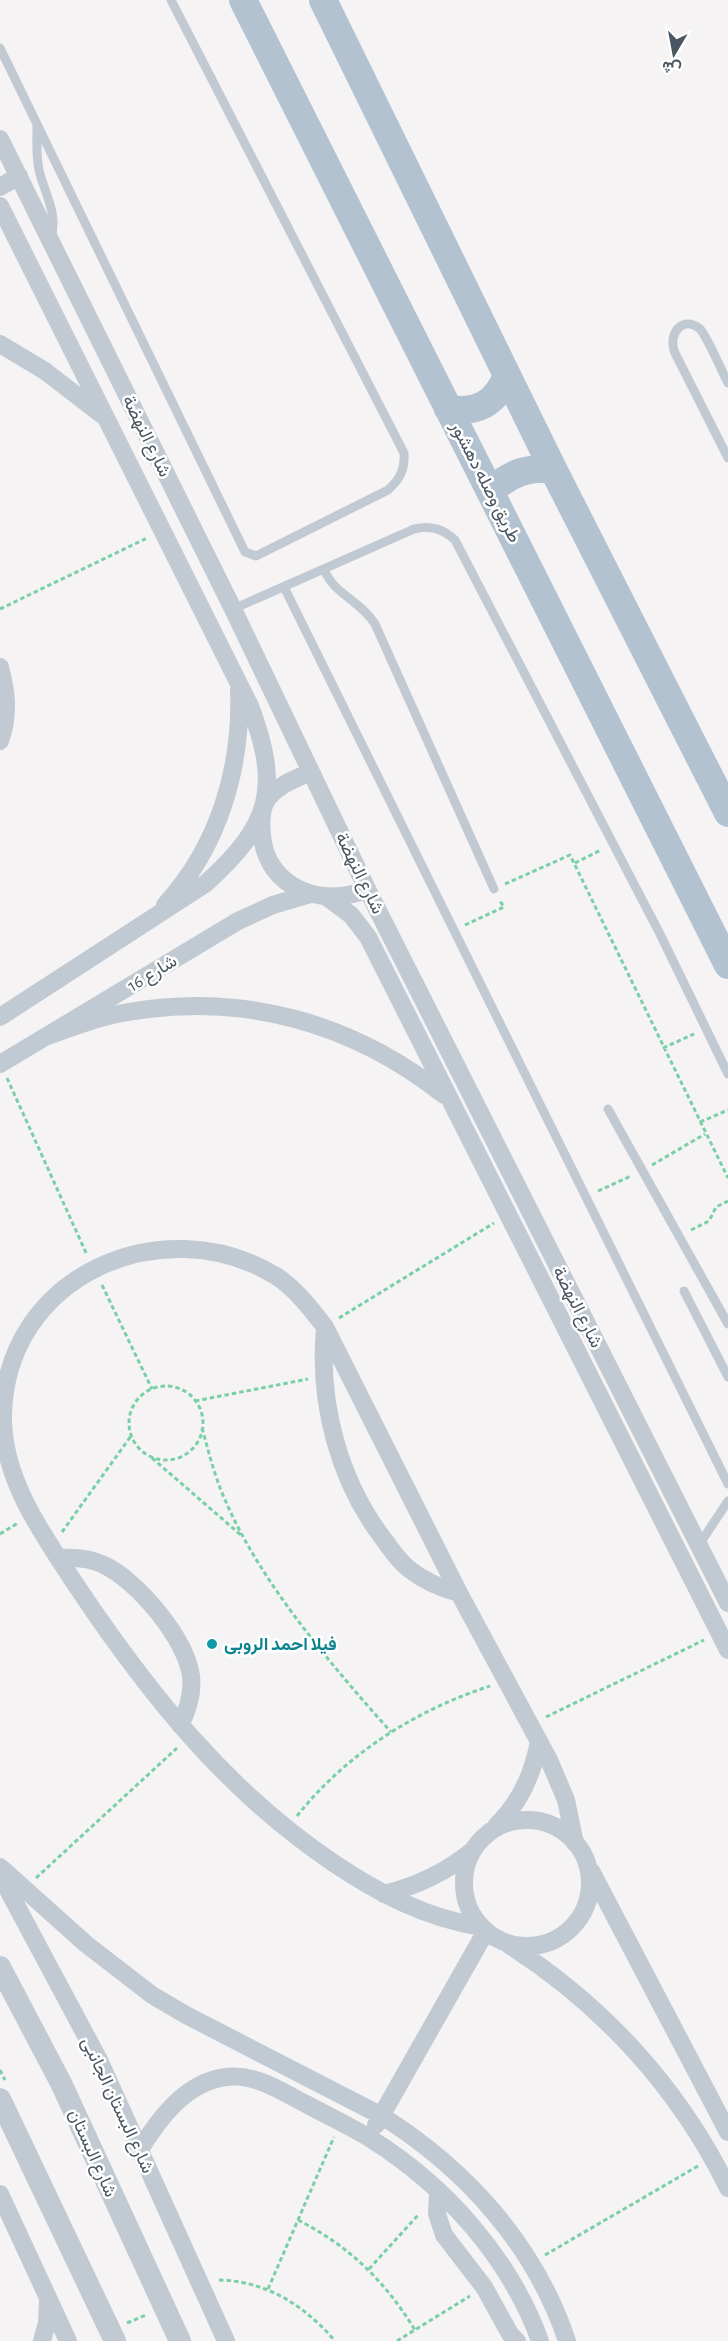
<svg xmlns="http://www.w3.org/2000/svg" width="728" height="2341" font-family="'Alegreya Sans',Vazirmatn,sans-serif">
<rect width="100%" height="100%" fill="#f5f3f3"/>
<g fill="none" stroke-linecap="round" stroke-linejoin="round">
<path stroke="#7ad0a6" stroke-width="3" stroke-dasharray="4.5 3" stroke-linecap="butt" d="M0,609L147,538
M575,863L601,850
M505,884L570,855L728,1178
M465,925L504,907L500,901
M663,1048L694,1034
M7,1078L87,1255
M700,1122L728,1110
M652,1165L705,1134
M598,1191L631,1176
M691,1230L709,1221L716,1207L728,1201
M102,1285L152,1389
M339,1318L494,1223
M129 1423a37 37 0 1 1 74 0a37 37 0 1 1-74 0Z
M195,1401L308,1379
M202,1428C209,1453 215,1478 226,1502C261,1583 332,1666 391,1732
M152,1458L242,1536
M62,1532L131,1436
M0,1534L18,1523
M546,1717L704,1640
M297,1816C346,1754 416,1710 490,1686
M36,1878L177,1748
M0,2070L5,2080
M298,2220C349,2246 385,2281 415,2330
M545,2255L698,2166
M369,2269L419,2214
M219,2280C267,2281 305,2306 335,2341
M268,2289L334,2137
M127,2323L146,2315
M397,2341L470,2296"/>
<path stroke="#c1cad2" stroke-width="9" d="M0,48L245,552L256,556L388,490C400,479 405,470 404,453L171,0
M37,127C37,141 36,157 39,170C45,195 58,212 51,239
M728,383C722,372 707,336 700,329C683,315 667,333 675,353L728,458
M324,569C333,594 360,600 375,624L494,889
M284,587L728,1484
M233,609L414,529C431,525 443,529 455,540L660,934L728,1074
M608,1109L728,1324
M684,1291L728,1377
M699,1545L728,1501"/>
<path stroke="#c1cad2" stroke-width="18" d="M0,139L233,609L367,889L728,1603
M0,187L19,176
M0,206L250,706C281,788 271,825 205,884L0,1017
M0,344L45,371L102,415
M0,667C7,693 9,716 0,741
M311,772C296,778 273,787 265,803C261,812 261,825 262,835C266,888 323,909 367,889
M328,898L351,915L368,937L728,1650
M165,905C219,846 242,768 239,690
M45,1037C72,1027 99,1017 128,1012C244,992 353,1023 444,1095
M0,1064L238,921L273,905L310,894
M325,1328C318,1403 339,1482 385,1541C392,1551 400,1562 409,1569C424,1581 440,1588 459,1593
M59,1558C74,1557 90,1558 104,1565C138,1581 186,1639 191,1676C193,1694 188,1710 180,1725
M464 1883a63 63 0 1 1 126 0a63 63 0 1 1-126 0Z
M496,1826C520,1803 533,1774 539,1741
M0,1867L86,1944L152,1995L186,2015L382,2116C466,2169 535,2245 567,2341
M591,1871L728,2132
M0,1875L99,2060L226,2341
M384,1894C417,1886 446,1872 472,1851
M482,1927C425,1918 378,1893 332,1862C227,1791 150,1695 80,1591C46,1539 2,1481 3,1416C5,1276 162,1207 276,1276C295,1288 311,1309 325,1327L459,1593L549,1760L566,1800L575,1843
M509,1945C603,2005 679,2088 728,2188
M376,2125L486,1931
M139,2151C159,2118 186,2082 226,2077C255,2073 282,2092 306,2104C328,2116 350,2126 371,2139C446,2186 510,2258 540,2341
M438,2193L437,2214L444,2235L484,2287L510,2334L517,2341
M0,2194L68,2341
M42,2341L47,2323L48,2301"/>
<path stroke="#c1cad2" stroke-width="22" d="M0,1967L61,2083L180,2341
M0,2099L115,2341"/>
<path stroke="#b3c2d1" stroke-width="28" d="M243,0L728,965
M323,0L553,469L728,813
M448,409C478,413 495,404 507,376
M491,491C510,473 528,467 553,469"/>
</g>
<circle fill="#0f9aa8" stroke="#fff" stroke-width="2" cx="212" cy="1644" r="6"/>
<g text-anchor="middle" stroke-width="5" stroke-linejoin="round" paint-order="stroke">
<g font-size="18" fill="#4a5661" stroke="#fff">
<text transform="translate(147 436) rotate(64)" y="6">شارع النهضة</text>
<text transform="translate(486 482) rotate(63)" y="6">طريق وصله دهشور</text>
<text transform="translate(360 873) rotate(64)" y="6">شارع النهضة</text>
<text transform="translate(152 973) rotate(-31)" y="6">شارع 16</text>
<text transform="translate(578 1307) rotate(63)" y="6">شارع النهضة</text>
<text transform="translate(118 2105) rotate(65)" y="6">شارع البستان الجانبى</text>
<text transform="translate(93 2153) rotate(66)" y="6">شارع البستان</text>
</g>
<g font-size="18" font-weight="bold" fill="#0d838f" stroke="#fff" text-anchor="start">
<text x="224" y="1650">فيلا احمد الروبى</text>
</g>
</g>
<g transform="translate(674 54) rotate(190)" stroke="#ffffff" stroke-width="4.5" paint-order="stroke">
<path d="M0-4.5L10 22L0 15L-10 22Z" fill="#4a5661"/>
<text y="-9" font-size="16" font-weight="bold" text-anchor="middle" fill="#4a5661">ش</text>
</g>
</svg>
